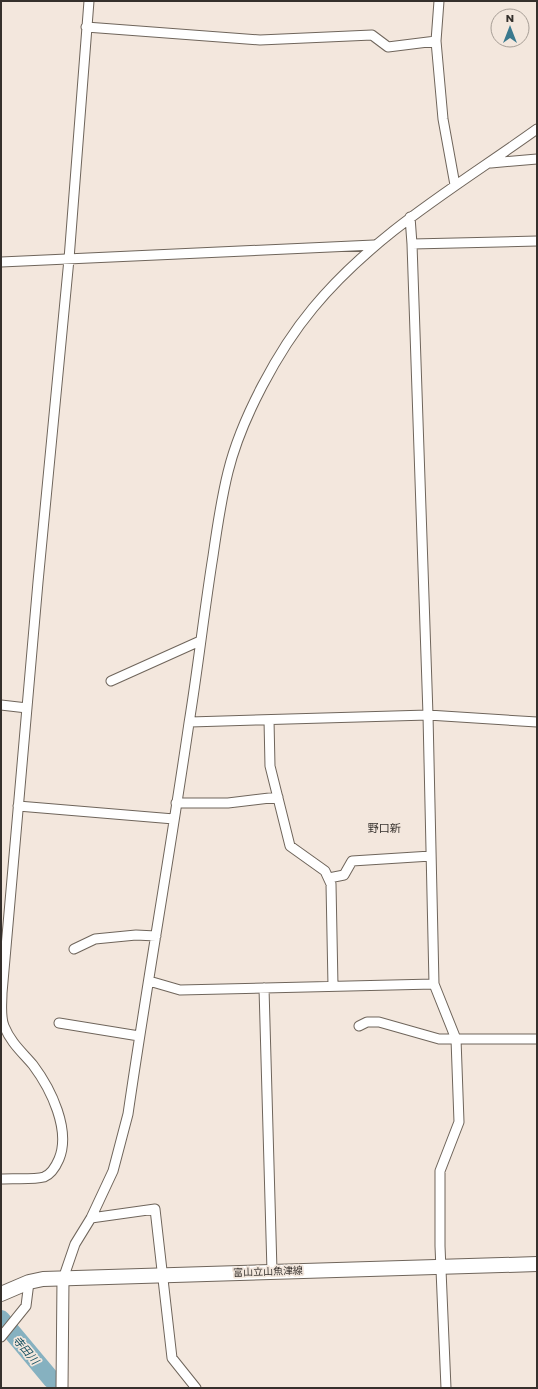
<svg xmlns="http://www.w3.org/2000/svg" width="538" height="1389" font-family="Poppins,'Noto Sans JP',sans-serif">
<rect width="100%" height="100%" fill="#f3e7dd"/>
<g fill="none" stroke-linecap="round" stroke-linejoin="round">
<path stroke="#86b1c0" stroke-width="18" d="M1,1319L52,1380"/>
<defs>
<path id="minor" d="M439,1L436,41L443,119L455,185
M86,27L260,40L372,35L388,47L436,41
M491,163L537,159
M410,217L412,244L428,715L434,984L456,1039L459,1122L440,1171V1246L446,1388
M412,244L537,241
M1,262L374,245
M111,681L200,641
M1,705L27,708
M269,720L270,766L290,846L325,871L331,884L333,986
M190,722L428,715L537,722
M176,803H228L278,797
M18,806L174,819
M329,878L344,875L352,861L431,856
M74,949L95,939L136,935L156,936
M149,981L180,990L434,984
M264,988L272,1271
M59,1023L139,1036
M359,1026L367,1022H379L439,1039H537
M1,1179C13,1178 33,1180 44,1177C52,1174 56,1166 59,1159C71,1130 51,1089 33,1065C22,1052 11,1043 4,1026C0,1016 2,1003 2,993L38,582L69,259L89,1
M91,1218L155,1209L172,1358L196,1388
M63,1279L75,1244L91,1218L113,1171L128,1114C147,983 170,854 189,723C198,668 204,612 213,556C217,528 221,500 228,472C241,419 278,350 313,308C375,233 459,185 537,129
M1,1337L26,1306L29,1282"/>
<path id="tertiary" d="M62,1388L63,1279"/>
<path id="primary" d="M1,1294L29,1282L43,1279L537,1264"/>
</defs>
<use href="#minor" stroke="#6f655b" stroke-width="11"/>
<use href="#tertiary" stroke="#6f655b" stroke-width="13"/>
<use href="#primary" stroke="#6f655b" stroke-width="16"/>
<use href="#minor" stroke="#fff" stroke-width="9"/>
<use href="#tertiary" stroke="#fff" stroke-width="11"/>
<use href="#primary" stroke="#fff" stroke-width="14"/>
</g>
<g text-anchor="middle" stroke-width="3.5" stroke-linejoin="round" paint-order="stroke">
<g font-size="10" fill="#35302c" stroke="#f3e7dd">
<text transform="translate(268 1271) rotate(-2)" y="4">富山立山魚津線</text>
</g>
<g font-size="11" fill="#35302c" stroke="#f3e7dd">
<text x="384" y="832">野口新</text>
</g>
<g font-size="11" font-style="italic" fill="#144f60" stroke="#f3e7dd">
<text transform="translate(26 1350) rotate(50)" y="4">寺田川</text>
</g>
</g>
<rect width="538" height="1389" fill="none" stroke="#35302c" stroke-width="4"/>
<g transform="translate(510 28)"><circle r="19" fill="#f3e7dd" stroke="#a79e96"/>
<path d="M0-3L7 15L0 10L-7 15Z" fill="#3a798e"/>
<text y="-6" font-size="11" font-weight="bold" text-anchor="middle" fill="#35302c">N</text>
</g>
</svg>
